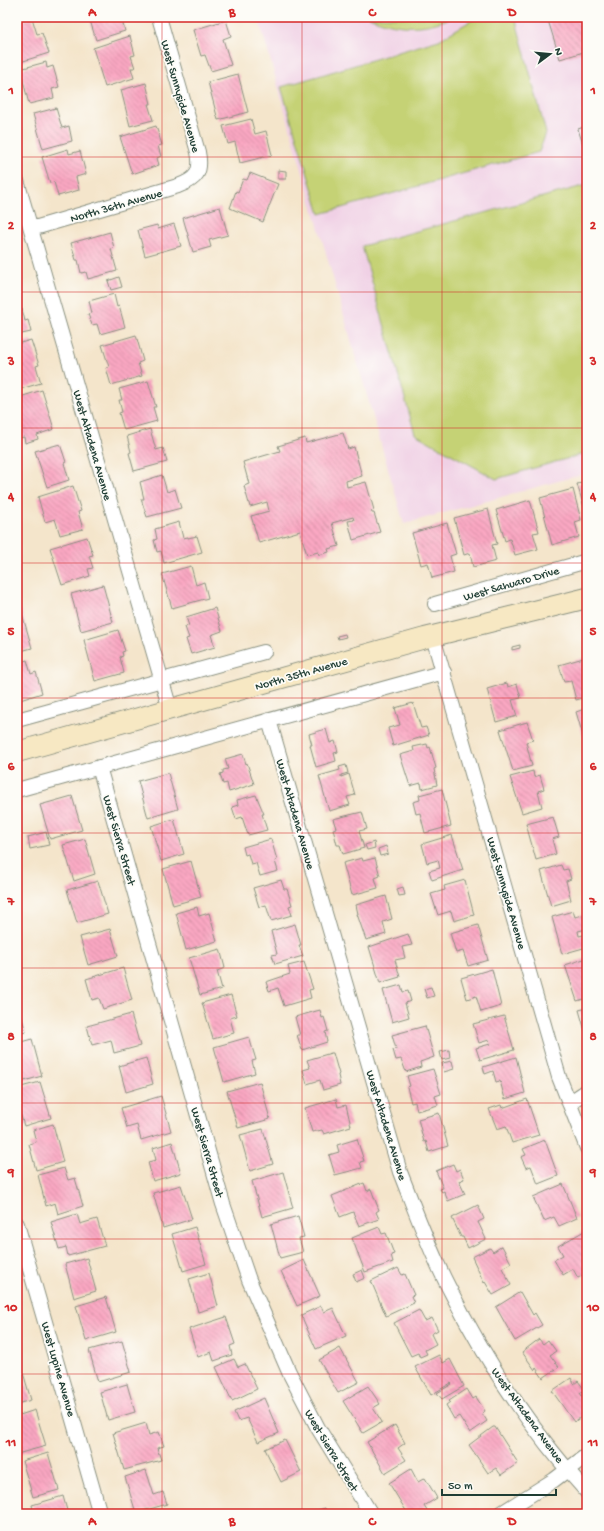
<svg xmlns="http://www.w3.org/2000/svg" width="604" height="1531" font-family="'Gochi Hand',sans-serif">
<defs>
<pattern id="building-back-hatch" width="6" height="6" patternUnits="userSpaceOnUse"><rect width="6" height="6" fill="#faa7c2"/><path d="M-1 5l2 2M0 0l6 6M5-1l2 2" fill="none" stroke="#ca899e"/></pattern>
</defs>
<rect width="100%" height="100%" fill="#fdfcf7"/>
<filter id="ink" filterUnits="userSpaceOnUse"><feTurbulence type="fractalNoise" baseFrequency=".025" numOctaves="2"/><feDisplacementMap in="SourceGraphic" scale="8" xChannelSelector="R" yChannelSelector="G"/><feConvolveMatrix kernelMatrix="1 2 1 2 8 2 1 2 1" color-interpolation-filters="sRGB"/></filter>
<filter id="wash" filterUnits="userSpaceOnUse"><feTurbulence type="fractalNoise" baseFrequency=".012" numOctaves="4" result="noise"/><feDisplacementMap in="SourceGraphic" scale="16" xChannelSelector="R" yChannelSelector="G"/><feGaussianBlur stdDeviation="0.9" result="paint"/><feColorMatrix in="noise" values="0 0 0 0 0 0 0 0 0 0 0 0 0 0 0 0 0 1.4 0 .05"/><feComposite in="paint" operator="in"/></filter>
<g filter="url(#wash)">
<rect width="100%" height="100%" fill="#f4e5cb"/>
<path fill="#f0d0e5" d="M258,17H587V473L404,524Z"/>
<path fill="#c5d274" stroke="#728854" d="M369,17H452C425,30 396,29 369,17Z
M477,17H515L546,133L539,152L320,214L281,87L439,40Z
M587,185V453L496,479L415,434L362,246Z"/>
<g id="blocks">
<path fill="url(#building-back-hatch)" d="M89,17H121L125,31L96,40Z
M547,17H587V51L560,59Z
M32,18L37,34L42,33L49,53L17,63V22Z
M226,20L231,36L223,39L231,65L211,71L205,55L201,56L193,30Z
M130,36L135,55L131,56L135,68H131L134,78L105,87L93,48Z
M46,62L47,68L53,66L59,87L52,89L54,98L29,104L20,69Z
M238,74L248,112L218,120L208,82Z
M146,83L151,104H148L153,120L130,126L121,90Z
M56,108L62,128L69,126L72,141L43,149L33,114Z
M251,119L255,134L266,131L272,155L240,163L235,142L228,144L223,126Z
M156,126L162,145L158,146L161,156L157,158L159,165L132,174L120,137Z
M587,126V157L578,129Z
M68,149L69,154L80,151L86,174L76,177L79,190L58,196L54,182L50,183L42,157Z
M278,170L286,171V179H278Z
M250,173L278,184L263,222L230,208L236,191L238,192L243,179L247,180Z
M220,207L228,235L209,240L211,247L193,252L183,218Z
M174,224L181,246L145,256L138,230L157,225L158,229Z
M110,232L114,248L111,249L117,271L88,279L86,272L81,273L78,260H76L71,243Z
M119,277L122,287L111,290L108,281Z
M114,294L117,307L119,306L125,327L100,334L97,324L92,325L88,314L92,313L89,301Z
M22,309L25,321L28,320L31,332L17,335V311Z
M136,335L143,361L138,363L142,376L111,385L106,368L109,367L102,345Z
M31,340L39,365L36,366L41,383L17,390V344Z
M148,381L156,407H153L157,421L124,430L119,413L122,412L119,400H122L119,389Z
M42,390L54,429L37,435L38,439L25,443L24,437L19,438L17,432V398Z
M150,429L156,450L163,448L167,462L134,471L129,453L131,452L127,436Z
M343,433L348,449L354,447L362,476L346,481L347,487L366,482L374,510L371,511L372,513H374L380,532L353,540L348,521L354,520L353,517L332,523L339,546L328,549L329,552L319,555L318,552L307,555L300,531L259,543L251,516L269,511L267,502L250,507L244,486L249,484L243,462L280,451L278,446L305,438L306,443Z
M60,444L66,462L64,463L69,480L47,487L35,451Z
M162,475L167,492L175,489L181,508L147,517L141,499H144L140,482Z
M587,482V517L577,484Z
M73,486L81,511L78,512L83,529L60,535L55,519L45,522L38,497Z
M573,489L581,520L575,522L579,537L552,545L540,498Z
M530,500L539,532L533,533L538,549L515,555L510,539L505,541L496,510Z
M488,509L497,544L492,545L496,561L473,567L470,553L464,555L454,518Z
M179,522L183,538L188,537V538L197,536L202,552L164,563L161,551L157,552L154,540L157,539L155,529Z
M447,523L456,554L450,556L454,572L432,578L428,563L421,565L412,533Z
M87,537L93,555L89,556L93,568L88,569L90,576L62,585L50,548Z
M191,566L196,585L204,582L208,598L172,608L162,574Z
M103,585L113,622L81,631L71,594Z
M215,608L222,631L211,635L215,647L191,654L186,639L189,638L185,627L189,626L186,617Z
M21,610L32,648L17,652V611Z
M118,630L125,651L122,652L123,656L120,657L124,673L95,681L84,640Z
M345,634L346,637L338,639L337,636Z
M520,645V648L512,650V647Z
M587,657V697L576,700L571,681L564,682L559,665Z
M27,660L31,674L36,672L42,693L17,701V663Z
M507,683L508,687L517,684L521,698L512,700L517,716L496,722L487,689Z
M413,703L421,728L426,727L429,735L393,746L388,728L400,725L395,708Z
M587,708V749L576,712Z
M527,722L533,740L526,742L532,766L513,771L500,730Z
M326,729L330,743L335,741L338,752L334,753L336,761L316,767L310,745H312L309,734Z
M427,744L428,748L430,747L436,768L434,769L437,785L422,789L421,783L410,786L400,755L414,751L413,747Z
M243,754L246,764L247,763L254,784L229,792L227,783L223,784L220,774L223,773V770L228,769L225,759Z
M346,765L348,773L341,775V777L349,774L355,795L347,797L350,805L329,811L319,776L340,770L339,767Z
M533,771L534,777L540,775L544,789L538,791L542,807L522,813L510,777Z
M168,773L178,809L148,818L138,781Z
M442,789L451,826L425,833L420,813L416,814L413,802L420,800L419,795Z
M256,795L264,814H262L267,830L248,835L242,817L236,819L232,807L238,805L237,800Z
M72,796L82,830L50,839L40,805Z
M362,812L367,829L359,831L364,848L343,854L340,845H337L333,829L336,828L333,819Z
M553,817L559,837L552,839L556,854L536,860L526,824Z
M174,819L184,854L161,861L151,826Z
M46,832L49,845L30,849L28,837Z
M452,835L463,870L432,880L429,871L440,868L438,860L427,863L422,844Z
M85,839L95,874L74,881L63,845Z
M271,839L277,860L275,861L278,871L260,876L256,863L251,864L248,854L245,855L243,847Z
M374,842L375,848L367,850L365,845Z
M386,846L388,854L380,856L378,849Z
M362,858L363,861L375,858L380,876L375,878L378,888L352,895L343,863Z
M191,861L201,897L173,905L163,869Z
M561,865L563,870L568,869L571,879L566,881L571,900L551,906L541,871Z
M281,880L284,889H287L292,905L289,906L292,915L271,921L266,905L259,907L253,888Z
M465,880L474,915L454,921L451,911L438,915L431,894L445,890L444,886Z
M98,881L108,914L77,923L67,890Z
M403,887L405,895L399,896L397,889Z
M386,896L392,919L383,922L386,934L366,940L357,914H358L356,905Z
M197,907L199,916L209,913L217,941L186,950L176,913Z
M573,911L575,917L583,915L587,929L578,931L579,936L587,934V947L562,954L552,917Z
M295,924L301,945H299L303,956L275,964L272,955L277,954L271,931Z
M478,925L488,960L468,966L463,951L456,953L450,933Z
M110,929L118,956L88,965L80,937Z
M408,934L412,945L402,947L405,958L395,960L400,977L380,983L369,947Z
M220,949L225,968L217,971L222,989L200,995L189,958Z
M587,958V998L577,1001L565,965Z
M304,962L313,989L309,990L311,998L284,1006L278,988L269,991L266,982L290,974L288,966Z
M123,968L132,1000L103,1009L99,998L92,1000L86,979Z
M492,969L501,1006L481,1012L476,996L467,999L461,978Z
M401,985L403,992L408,991L411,1001L405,1003L409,1017L392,1022L383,990Z
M431,987L434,996L427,998L424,989Z
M231,995L237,1016L230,1018L234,1033L213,1039L202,1003Z
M17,1002L26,1032L17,1034Z
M587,1008V1030L585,1031L579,1010Z
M320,1010L322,1018L324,1017L328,1031L325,1032L327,1042L302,1050L297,1035H300L295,1017Z
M131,1014L140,1046L114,1053L111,1040L92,1045L87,1026Z
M504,1016L514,1050L480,1060L476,1048L490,1044L489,1040L479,1043L473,1024Z
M425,1026L434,1057L420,1062L421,1067L406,1072L401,1059L396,1060L393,1050L396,1049L392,1035Z
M249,1037L256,1060L252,1061L255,1073L224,1082L214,1047Z
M32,1039L42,1076L17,1083V1043Z
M449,1050L450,1058L442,1060L440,1052Z
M331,1053H333L339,1074L338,1075L340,1085L323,1090L320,1080L307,1084L303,1070L310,1068L307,1060Z
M516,1057L525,1093L505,1099L500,1081L496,1082L493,1071L485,1074L483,1067Z
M146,1058L153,1084L126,1092L119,1066Z
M452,1061L454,1069L444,1072L442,1063Z
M433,1069L441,1094L435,1096L438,1105L417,1111L415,1102L411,1103L407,1087L410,1086L407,1076Z
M40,1082L51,1118L24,1126L17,1102V1098L19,1097L17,1088Z
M260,1082L270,1119L238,1128L227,1091Z
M161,1096L171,1131L141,1140L137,1125L127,1128L121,1108Z
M336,1099L338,1107L346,1105L351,1126L324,1134L322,1130L312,1132L305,1108Z
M527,1099L539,1135L512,1143L506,1126L497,1129L489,1109L501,1105L502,1108Z
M439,1113L448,1146L429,1152L426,1141L424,1142L418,1119Z
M53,1124L63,1162L36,1170L29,1144L36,1142L33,1130Z
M263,1129L273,1164L250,1171L240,1135Z
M357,1139L364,1161L360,1162L362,1168L335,1175L329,1155L339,1152L337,1145Z
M545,1140L558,1176L538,1184L531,1166L526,1168L521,1157L526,1155L523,1149Z
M172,1142L181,1173L153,1181L148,1162L156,1160L153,1148Z
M453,1164L456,1171L460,1169L464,1179L459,1181L465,1194L448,1201L444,1191L442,1192L440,1189L443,1188L436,1171Z
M64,1168L68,1180L75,1178L83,1206L58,1214L55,1203L46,1206L38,1175Z
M283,1172L293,1208L262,1217L252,1181Z
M364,1183L367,1191L371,1189L379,1210L376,1212L379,1219L359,1226L353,1212L340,1217L332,1196Z
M563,1184L577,1218L559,1226L554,1217L544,1221L533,1197Z
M181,1185L192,1219L163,1228L153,1193Z
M478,1205L484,1219L478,1222L486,1239L468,1248L463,1237H461L452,1218Z
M77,1214L80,1224L97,1219L105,1246L68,1256L66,1247L59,1249L51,1222Z
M298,1216L304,1237L299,1238L303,1252L280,1258L271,1224Z
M195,1227L206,1264L183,1271L172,1234Z
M379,1227L382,1234L386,1233L394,1254L391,1255L393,1262L365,1272L352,1238Z
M586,1230L587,1232V1273L578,1278L573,1269L563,1275L554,1260L563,1255L558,1246Z
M502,1246L511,1263L502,1268L511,1285L493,1295L485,1282L484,1283L472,1257L490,1248L493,1252Z
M87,1258L96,1291L74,1298L65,1264Z
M304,1260L320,1296L297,1306L281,1271Z
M398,1268L402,1275L405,1274L414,1295L411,1296L414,1303L386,1316L371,1281Z
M362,1270L365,1278L356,1282L353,1274Z
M209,1273L218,1306L198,1312L189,1279Z
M520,1292L533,1315L535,1313L542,1325L515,1341L496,1307Z
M106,1297L116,1332L86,1341L76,1306Z
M321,1306L324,1312L333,1308L346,1336L316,1349L301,1315Z
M419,1310L425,1321L432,1318L438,1330L431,1334L436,1344L425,1350L427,1354L420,1357L418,1353L411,1356L394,1323Z
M226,1317L235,1344L230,1346L232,1355L214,1361L211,1352L198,1357L189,1329Z
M539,1339L543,1344L548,1340L556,1351L550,1355L559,1367L543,1378L536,1368L535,1370L522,1352Z
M122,1341L131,1372L98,1382L89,1350Z
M17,1346L21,1358L17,1359Z
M340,1348L359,1382L338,1393L319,1360Z
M439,1355L443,1363L450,1359L464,1386L442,1399L437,1393L452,1384L451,1383L431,1395L415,1367Z
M234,1359L238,1367L245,1364L257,1389L232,1401L216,1367Z
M22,1369L31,1400L17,1404V1371Z
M571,1378L574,1384L578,1381L585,1390L580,1393L587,1403V1413L574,1422L552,1391Z
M127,1384L135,1412L108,1420L100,1392Z
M368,1386L380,1404L373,1408L382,1422L363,1433L343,1401Z
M467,1389L473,1399L476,1397L485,1411L482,1413L487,1421L470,1433L459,1416L454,1419L446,1405L450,1402L449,1401Z
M264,1398L279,1433L258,1442L247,1418L238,1421L234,1412Z
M35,1410L46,1446L17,1454V1416Z
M146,1423L149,1435L159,1432L164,1446L157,1448L161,1460L124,1470L113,1433Z
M395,1425L405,1443L398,1448L406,1460L385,1473L367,1442Z
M493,1427H495L518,1463L501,1475L496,1468L488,1473L469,1445Z
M285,1440L301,1472L281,1482L265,1449Z
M48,1453L59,1490L33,1497L22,1461Z
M411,1469L418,1482L425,1478L437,1498L424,1506L429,1514H408L389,1483Z
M146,1470L154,1495L163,1492L167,1504L136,1513L125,1477Z
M63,1496L68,1514H34L32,1505Z
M325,1508L327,1514H311L310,1513Z"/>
</g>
</g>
<g filter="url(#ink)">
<use href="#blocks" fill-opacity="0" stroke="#8a9180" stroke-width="1"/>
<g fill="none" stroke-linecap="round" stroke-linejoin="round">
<defs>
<path id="street" d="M17,181L170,709
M31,229L178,186C197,179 202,172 198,152L159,17
M435,604L587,561
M433,637L559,1077L587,1148
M17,720L264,652
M269,720L400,1172C415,1210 429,1249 448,1286C485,1360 531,1431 587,1492
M99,767L223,1204L249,1280L289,1372L318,1428L371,1514
M17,790L444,672
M569,1103L587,1091
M17,1224L100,1514
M500,1514L554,1480L587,1455"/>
<path id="secondary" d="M17,752L425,638L587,598"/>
</defs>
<use href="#street" stroke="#8a9180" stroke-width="16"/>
<use href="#secondary" stroke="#8a9180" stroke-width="22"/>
<use href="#street" stroke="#fff" stroke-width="14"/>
<use href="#secondary" stroke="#f7e8c3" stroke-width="20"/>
</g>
</g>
<path fill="none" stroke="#d62828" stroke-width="1" stroke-opacity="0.55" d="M162,17V1514M302,17V1514M442,17V1514M17,157H587M17,292H587M17,428H587M17,563H587M17,698H587M17,833H587M17,968H587M17,1103H587M17,1239H587M17,1374H587"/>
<g text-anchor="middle" stroke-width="3.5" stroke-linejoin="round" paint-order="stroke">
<g font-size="12" fill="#1f3d34" stroke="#fdfcf7">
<text transform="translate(181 96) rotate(74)" y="4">West Sunnyside Avenue</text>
<text transform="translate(116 205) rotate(-16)" y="4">North 36th Avenue</text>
<text transform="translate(93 445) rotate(74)" y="4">West Altadena Avenue</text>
<text transform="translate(511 583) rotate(-16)" y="4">West Sahuaro Drive</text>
<text transform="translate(301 673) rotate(-16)" y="4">North 35th Avenue</text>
<text transform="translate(296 814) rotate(74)" y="4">West Altadena Avenue</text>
<text transform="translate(120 840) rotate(74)" y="4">West Sierra Street</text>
<text transform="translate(507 893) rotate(74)" y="4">West Sunnyside Avenue</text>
<text transform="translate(387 1125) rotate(73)" y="4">West Altadena Avenue</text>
<text transform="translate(208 1152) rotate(74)" y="4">West Sierra Street</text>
<text transform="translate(59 1369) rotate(74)" y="4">West Lupine Avenue</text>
<text transform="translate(528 1415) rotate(54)" y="4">West Altadena Avenue</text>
<text transform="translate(332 1450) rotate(59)" y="4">West Sierra Street</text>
</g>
</g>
<rect width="604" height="1531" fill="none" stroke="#fdfcf7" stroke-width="44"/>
<g transform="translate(550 54) rotate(74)" stroke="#fdfcf7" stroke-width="3" paint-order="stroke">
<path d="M0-3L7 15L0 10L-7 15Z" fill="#1f3d34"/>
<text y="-6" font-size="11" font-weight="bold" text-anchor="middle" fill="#1f3d34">N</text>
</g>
<path d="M442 1489v6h114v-6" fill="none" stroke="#1f3d34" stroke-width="2"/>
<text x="448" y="1489" font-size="12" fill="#1f3d34" stroke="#fdfcf7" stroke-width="3" paint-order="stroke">50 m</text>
<rect x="22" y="22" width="560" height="1487" fill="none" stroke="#d62828" stroke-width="1.5"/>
<g font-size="13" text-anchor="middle" font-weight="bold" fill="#d62828">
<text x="92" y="16">A</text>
<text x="232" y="16">B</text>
<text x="372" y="16">C</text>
<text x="512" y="16">D</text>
<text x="11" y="94">1</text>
<text x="593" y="94">1</text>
<text x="11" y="229">2</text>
<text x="593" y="229">2</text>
<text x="11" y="365">3</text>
<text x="593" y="365">3</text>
<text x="11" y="500">4</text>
<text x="593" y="500">4</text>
<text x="11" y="635">5</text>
<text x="593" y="635">5</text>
<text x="11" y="770">6</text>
<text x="593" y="770">6</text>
<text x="11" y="905">7</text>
<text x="593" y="905">7</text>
<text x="11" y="1040">8</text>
<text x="593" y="1040">8</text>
<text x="11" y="1176">9</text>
<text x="593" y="1176">9</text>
<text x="11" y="1311">10</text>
<text x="593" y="1311">10</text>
<text x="11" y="1446">11</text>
<text x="593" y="1446">11</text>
<text x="92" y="1525">A</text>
<text x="232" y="1525">B</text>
<text x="372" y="1525">C</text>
<text x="512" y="1525">D</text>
</g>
</svg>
